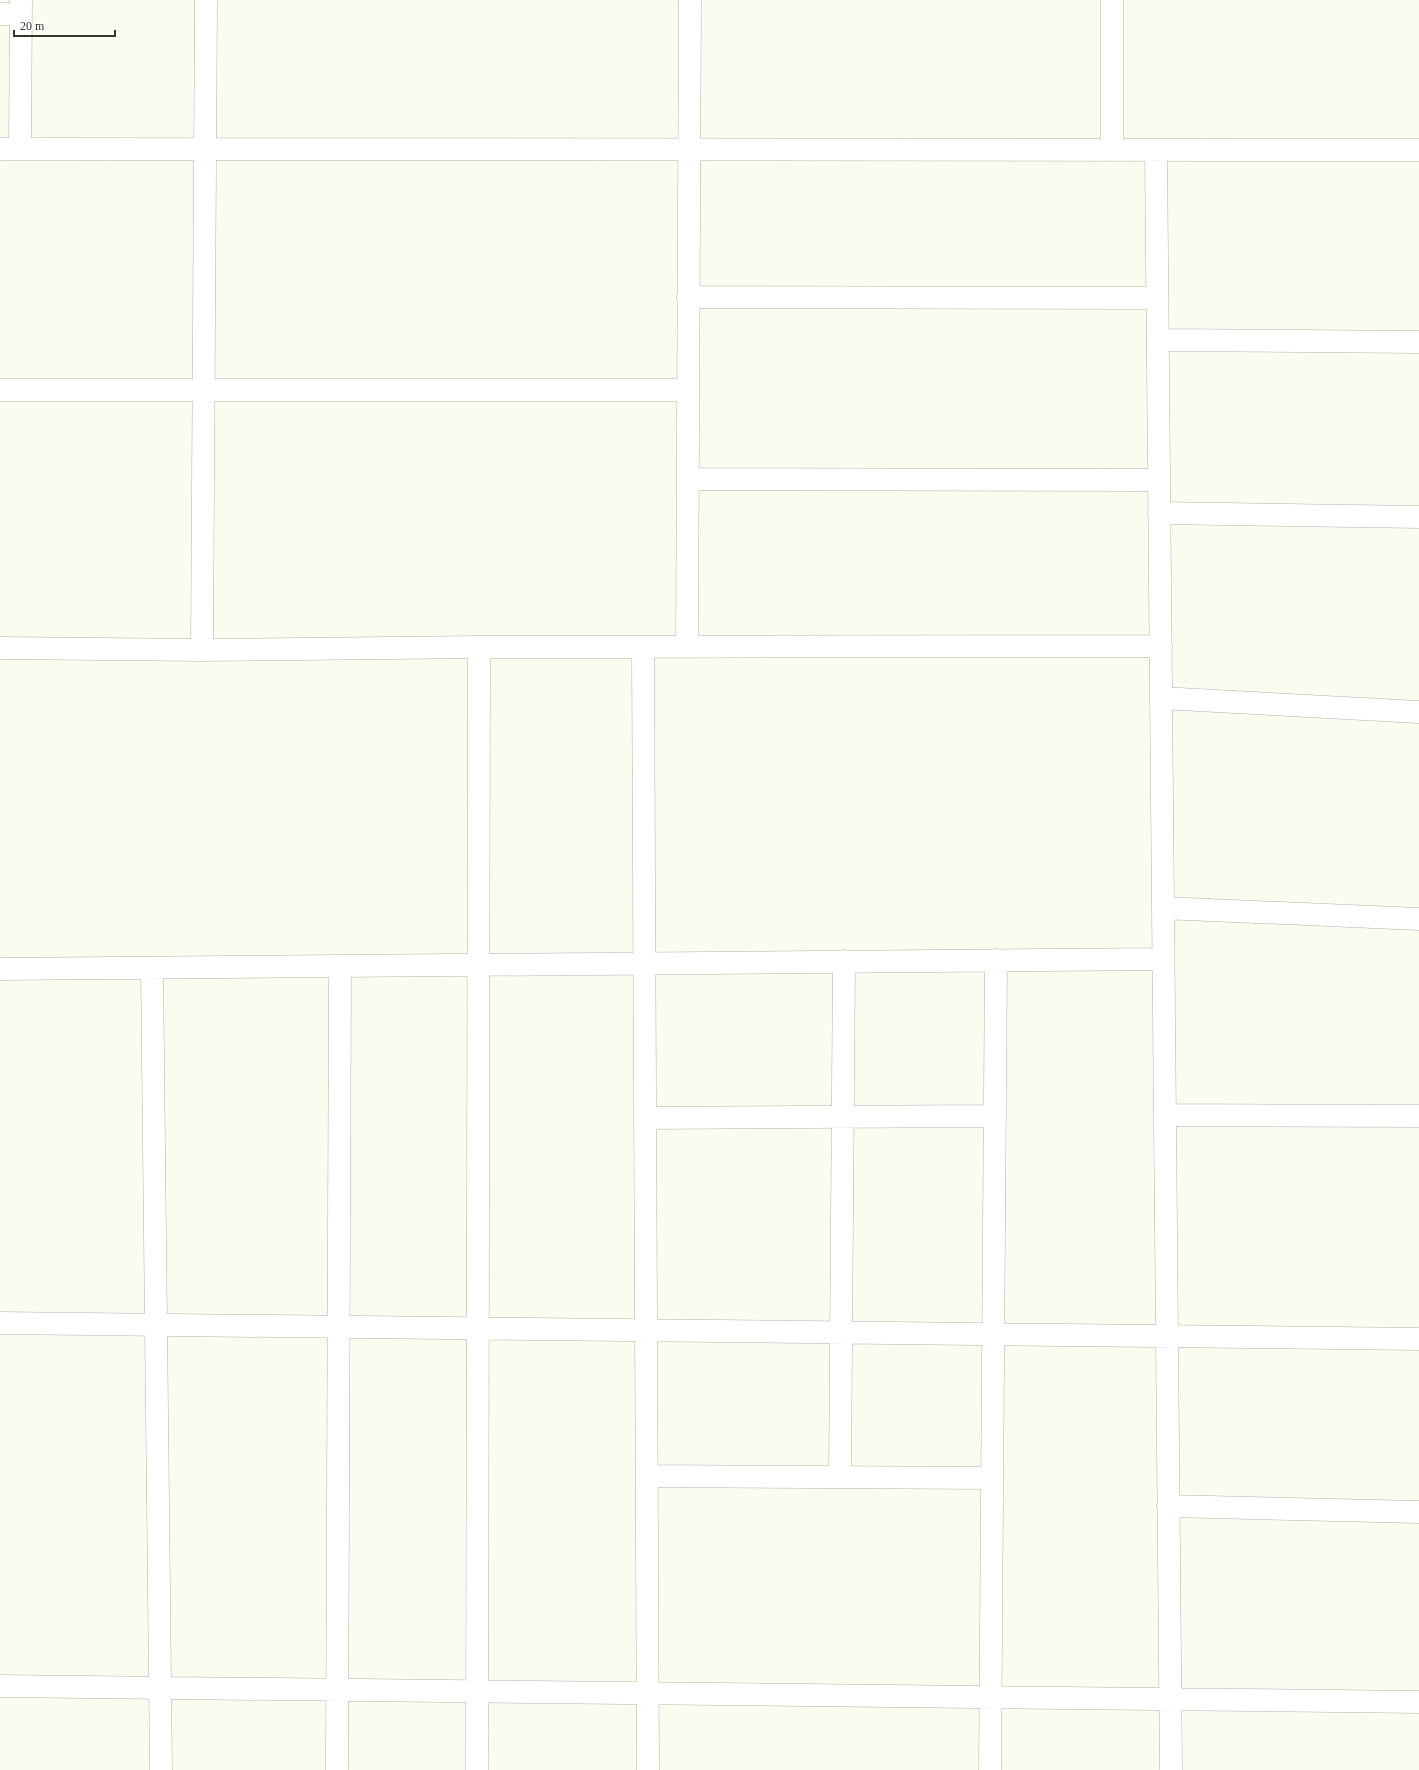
<svg xmlns="http://www.w3.org/2000/svg" width="1419" height="1770" font-family="Georgia,serif">
<rect width="100%" height="100%" fill="#fbfcf0"/>
<g fill="none" stroke-linecap="round" stroke-linejoin="round">
<defs>
<path id="street" d="M0,14H21
M0,149L1419,150
M20,149L21,0
M1112,150V0
M1156,150L1171,1770
M688,297L1157,298
M1158,340L1419,342
M0,390H688
M688,479L1159,480
M1159,513L1419,517
M643,647L648,1770
M687,647L690,0
M0,648L202,650L479,647L1161,646
M202,650L206,0
M1161,698L1419,712
M1163,908L1419,919
M152,968L161,1770
M0,969L1163,959
M1165,1115L1419,1116
M646,1118L995,1116
M0,1323L1419,1339
M647,1476L992,1478
M840,1477L844,961
M1168,1506L1419,1512
M0,1686L1419,1702
M337,1770L340,966
M477,1770L479,647
M990,1770L996,960"/>
</defs>
<use href="#street" stroke="#b3b3a8" stroke-width="23"/>
<use href="#street" stroke="#fff" stroke-width="22"/>
</g>
<path d="M14 30v6h101v-6" fill="none" stroke="#343430" stroke-width="2"/>
<text x="20" y="30" font-size="12" fill="#343430" stroke="#ffffff" stroke-width="3" paint-order="stroke">20 m</text>
</svg>
